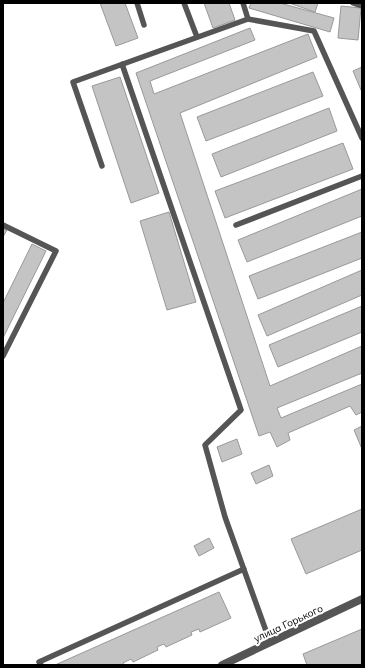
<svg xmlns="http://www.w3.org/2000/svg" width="365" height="668" font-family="Mulish,sans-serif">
<rect width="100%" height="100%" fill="#fff"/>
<path fill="#c4c4c4" stroke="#999" d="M100,3H125L138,38L116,46Z
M204,3H229L235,20L213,28Z
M251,3H280L334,18L330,32L249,8Z
M289,3H318L315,12Z
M341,6L361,8L358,40L338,38Z
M250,28L255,40L150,81L154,94L308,34L317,57L180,113L270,386L362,346V373L277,408L281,418L362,384V412L356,415L350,406L288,433L290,440L277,447L270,432L259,436L136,73Z
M362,67V90H361L353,71Z
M313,72L323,96L206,141L197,117Z
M120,77L159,193L131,203L92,86Z
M329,108L337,131L221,177L212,154Z
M343,143L353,169L225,218L215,191Z
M362,189V216L247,262L238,240Z
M169,212L196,302L167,310L140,221Z
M3,229L7,230L3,237Z
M362,232V258L258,299L249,276Z
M32,244L46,251L3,338V303Z
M362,270V295L267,336L258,315Z
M362,306V332L278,367L269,345Z
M362,426V449L354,430Z
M237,439L242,454L222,462L217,447Z
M269,465L273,476L256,484L251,473Z
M362,509V550L306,574L291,539Z
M209,538L214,548L199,556L194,546Z
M219,592L231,618L200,632L199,629L191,632L192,635L166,647L164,644L157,647L158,650L133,662L131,659L123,663L124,665H55Z
M362,629V665H307L303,654Z"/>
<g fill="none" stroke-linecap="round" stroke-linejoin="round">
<path stroke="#555" stroke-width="5.5" d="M137,3L144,25
M184,3L197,37
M243,3L248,19
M353,3L362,6
M122,64L241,410L205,445L225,517L270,642
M102,166L73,82L248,19L314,31L362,138
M3,225L56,251L3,356
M236,225L362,176
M41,665L39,662L244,569"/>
<path stroke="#555" stroke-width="8" d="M222,665L362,599"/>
</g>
<g text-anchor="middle" stroke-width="4" stroke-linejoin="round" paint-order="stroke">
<g font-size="10" fill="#000" stroke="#fff">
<text transform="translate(288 623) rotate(-25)" y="4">улица Горького</text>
</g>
</g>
<rect width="365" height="668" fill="none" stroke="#000000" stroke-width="8"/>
</svg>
